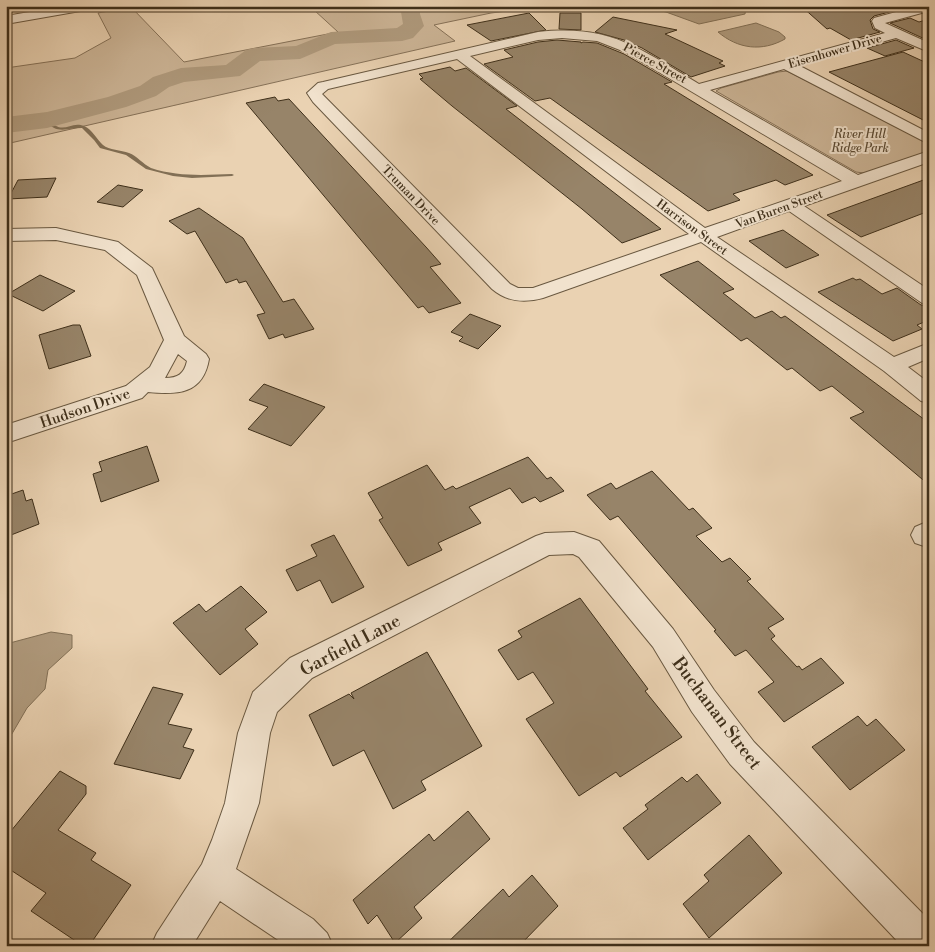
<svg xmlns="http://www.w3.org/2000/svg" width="935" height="952" font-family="'Libre Bodoni',serif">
<rect width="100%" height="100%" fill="#ead2b2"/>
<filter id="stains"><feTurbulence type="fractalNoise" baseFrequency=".004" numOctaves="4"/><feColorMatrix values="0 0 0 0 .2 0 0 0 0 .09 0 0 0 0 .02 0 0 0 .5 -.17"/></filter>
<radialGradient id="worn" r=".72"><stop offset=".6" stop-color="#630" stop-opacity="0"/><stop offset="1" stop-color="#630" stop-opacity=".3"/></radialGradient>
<path fill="#cdb698" stroke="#867259" d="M333,6H546L491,13L434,25L455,41L6,144V68L75,58L111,38L98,13L131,7L184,62L338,32L314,10Z
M787,71L929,144V151L864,173L856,172L716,91L721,88L778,72Z"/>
<path fill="#b09b7e" stroke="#827056" d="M638,6H748L746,8L745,14L699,24L666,12Z
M756,23L779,32L785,37V39C762,52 738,49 718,32Z
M51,632L72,635V648L48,670L45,689L27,708L6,744V644Z"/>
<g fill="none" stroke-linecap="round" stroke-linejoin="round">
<path fill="#827056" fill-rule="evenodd" d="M46,119H48C63,137 70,120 84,126C92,129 97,140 103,145C109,150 121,150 129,153C137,156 143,164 151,168C178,177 205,175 232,174L234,175L232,176L192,178L173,176L146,169L126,155L100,148L94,140L82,128C65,128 57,135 45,120Z"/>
<path fill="#b09b7e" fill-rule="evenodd" d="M400,6H420V14L424,26L413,38L402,41L335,44L300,59L260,61L240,76L184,82L169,87L156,96L126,107L47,128L6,133V117L47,112L108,97L140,86L153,77L181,68L226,65L246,50L254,48L296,46L331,32L397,28L403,24Z"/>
</g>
<path fill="#978469" stroke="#3e2f1a" d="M801,6H881L893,11L874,16L870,20L873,29L880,32L851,40L830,28L827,29Z
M529,13L546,30L491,41L467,25Z
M560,13H581V30L559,29Z
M613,17L677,30L665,34L723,61L719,63L725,66L691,77L642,48L624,40L595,32Z
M910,18L919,22L929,19V41L890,23Z
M557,40L581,42V43L583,42L597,43L624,54L672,82L664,84L813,175L785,185L776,180L733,194L740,200L708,211L550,98L535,101L484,64L513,57L504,50L538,42Z
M896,40L914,48L885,56L867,48Z
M903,52L929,64V123L829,72Z
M450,67L455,71L466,68L517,106L506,109L661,229L622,243L582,209L452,106L420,79L423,78L419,74Z
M275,97L278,101L289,99L426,247L441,264L430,267L461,303L429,313L423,306L418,308L246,103Z
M56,178L47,197L8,199L18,180Z
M929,178V211L861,237L827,215Z
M118,185L143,190L123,207L97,202Z
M199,208L243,238L283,302L294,299L314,329L285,338L283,334L269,339L257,315L265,313L246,281L239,283L237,279L226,283L195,231L187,234L169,221Z
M783,230L819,255L786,268L749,241Z
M698,261L734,289L723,293L755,318L772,311L781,318L785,316L929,423V485L850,418L864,412L832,386L820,391L792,368L787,370L747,338L741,341L660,275Z
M40,275L75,291L43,311L8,294Z
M853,278L856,280L860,279L882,294L897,288L921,305L929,307V320L917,325L922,329L893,341L818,292Z
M470,314L501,326L478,349L459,341L463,337L451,332Z
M73,325H80L91,356L49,369L39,335Z
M264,384L325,407L291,446L248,429L268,407L249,400Z
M147,446L159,481L101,502L93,474L102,471L99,462Z
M528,457L547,479L551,477L564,491L540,502L535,497L522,503L510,488L469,507L481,523L438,543L442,550L408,566L379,520L383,518L368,493L427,465L445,490L453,486L456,489Z
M652,471L689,510L693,508L712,528L696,536L722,562L730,558L751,579L747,581L784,619L768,628L775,636L771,639L797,667L799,666L802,670L821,658L844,683L784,722L758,692L774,682L746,650L735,656L714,631L716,630L618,516L610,520L587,495L611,483L616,489Z
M23,490L26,501L32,499L39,524L6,537V496Z
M334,535L364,587L332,603L320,580L297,591L286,570L317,556L311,545Z
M241,586L267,612L245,629L258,644L220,675L173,623L199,604L206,612Z
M580,598L648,689L645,691L682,737L620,777L616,772L579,796L526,719L554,703L533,672L518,680L498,650L522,637L518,631Z
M427,652L482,746L421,781L426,790L393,809L364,750L333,766L309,715L349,694L354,699L351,693Z
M153,687L183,694L168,724L192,729L183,747L194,750L180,779L114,764Z
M858,716L867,726L876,719L905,750L850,790L812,747Z
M60,771L86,786V794L58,830L96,853L91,860L131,885L89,946H83L31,911L46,893L6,867V837Z
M697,774L721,803L648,860L623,828L648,809L645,805L682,777L687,782Z
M468,811L490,839L414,907L422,918L395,943L377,915L368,924L353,900L429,834L434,841Z
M749,835L782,873L709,938L683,904L709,881L704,875Z
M532,875L558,906L519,946H444L503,889L509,897Z"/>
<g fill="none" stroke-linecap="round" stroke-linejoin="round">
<defs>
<path id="minor" d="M64,6H92L86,10L6,24V16Z
M918,6H929V11L885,23L929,43V52L896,38L798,65L929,133V144L784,69L710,90L858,175L929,151V162L804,206L929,290V305L922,303L789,211L717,237L894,357L929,343V358L908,367L929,383V403L921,401L884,371L701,242L543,298C525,303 507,302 492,289L313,102L307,93L318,83L323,82L538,32C611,24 640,49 699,84L885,33L875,28L872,21L874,18ZM562,38L597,41L625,52L842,181L705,228L470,56L538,40ZM457,59L685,231L689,234L533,288H518L510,284L322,94L328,89Z
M56,228L118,242L152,268L184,336L206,354L209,359C203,394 178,395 148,392L142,398L6,443V425L126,386L150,367L164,340L137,275L105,250L56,240L6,241V229ZM178,354L187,361C184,374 178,378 165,378Z
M929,521V544L924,546L915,543L911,535L915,527Z
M574,532L599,541L673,629L714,690L754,742L929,920V946H902L730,764L692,712L653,647L579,557L573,554L549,555L312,678L277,712L270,733L259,803L236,869L313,919L327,933L333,946H287L220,901L192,946H151L157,933L202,864L212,840L225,803L238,733L253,692L290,658L536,536L545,533Z"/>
</defs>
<use href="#minor" stroke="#695840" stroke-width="2"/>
<use href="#minor" fill="#f1e2cd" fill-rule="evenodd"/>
</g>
<g text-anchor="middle" stroke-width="4" stroke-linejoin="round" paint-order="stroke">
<g font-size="12" fill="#3e2f1a" stroke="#f1e2cd">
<text transform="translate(835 51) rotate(-16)" y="4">Eisenhower Drive</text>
<text transform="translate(655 63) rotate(29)" y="4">Pierce Street</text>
<text transform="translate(411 195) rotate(46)" y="4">Truman Drive</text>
<text transform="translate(779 209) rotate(-20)" y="4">Van Buren Street</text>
<text transform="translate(692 227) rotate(36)" y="4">Harrison Street</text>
</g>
<g font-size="12" font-style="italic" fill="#5b4a33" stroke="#f1e2cd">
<text x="860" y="138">River Hill<tspan x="860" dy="14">Ridge Park</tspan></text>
</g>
<g font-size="15" fill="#3e2f1a" stroke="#f1e2cd">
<text transform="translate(85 408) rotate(-19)" y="5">Hudson Drive</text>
</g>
<g font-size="18" fill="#3e2f1a" stroke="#f1e2cd">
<text transform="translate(350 645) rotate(-28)" y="6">Garfield Lane</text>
<text transform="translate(717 713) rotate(53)" y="6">Buchanan Street</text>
</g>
</g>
<rect width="935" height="952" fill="none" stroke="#ead2b2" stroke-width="25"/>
<rect x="8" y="8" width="920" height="937" fill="none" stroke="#3e2f1a" stroke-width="2.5"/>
<rect x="12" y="12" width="910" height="927" fill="none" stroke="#3e2f1a"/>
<rect width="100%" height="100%" filter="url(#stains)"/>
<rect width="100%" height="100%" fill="url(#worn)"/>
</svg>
